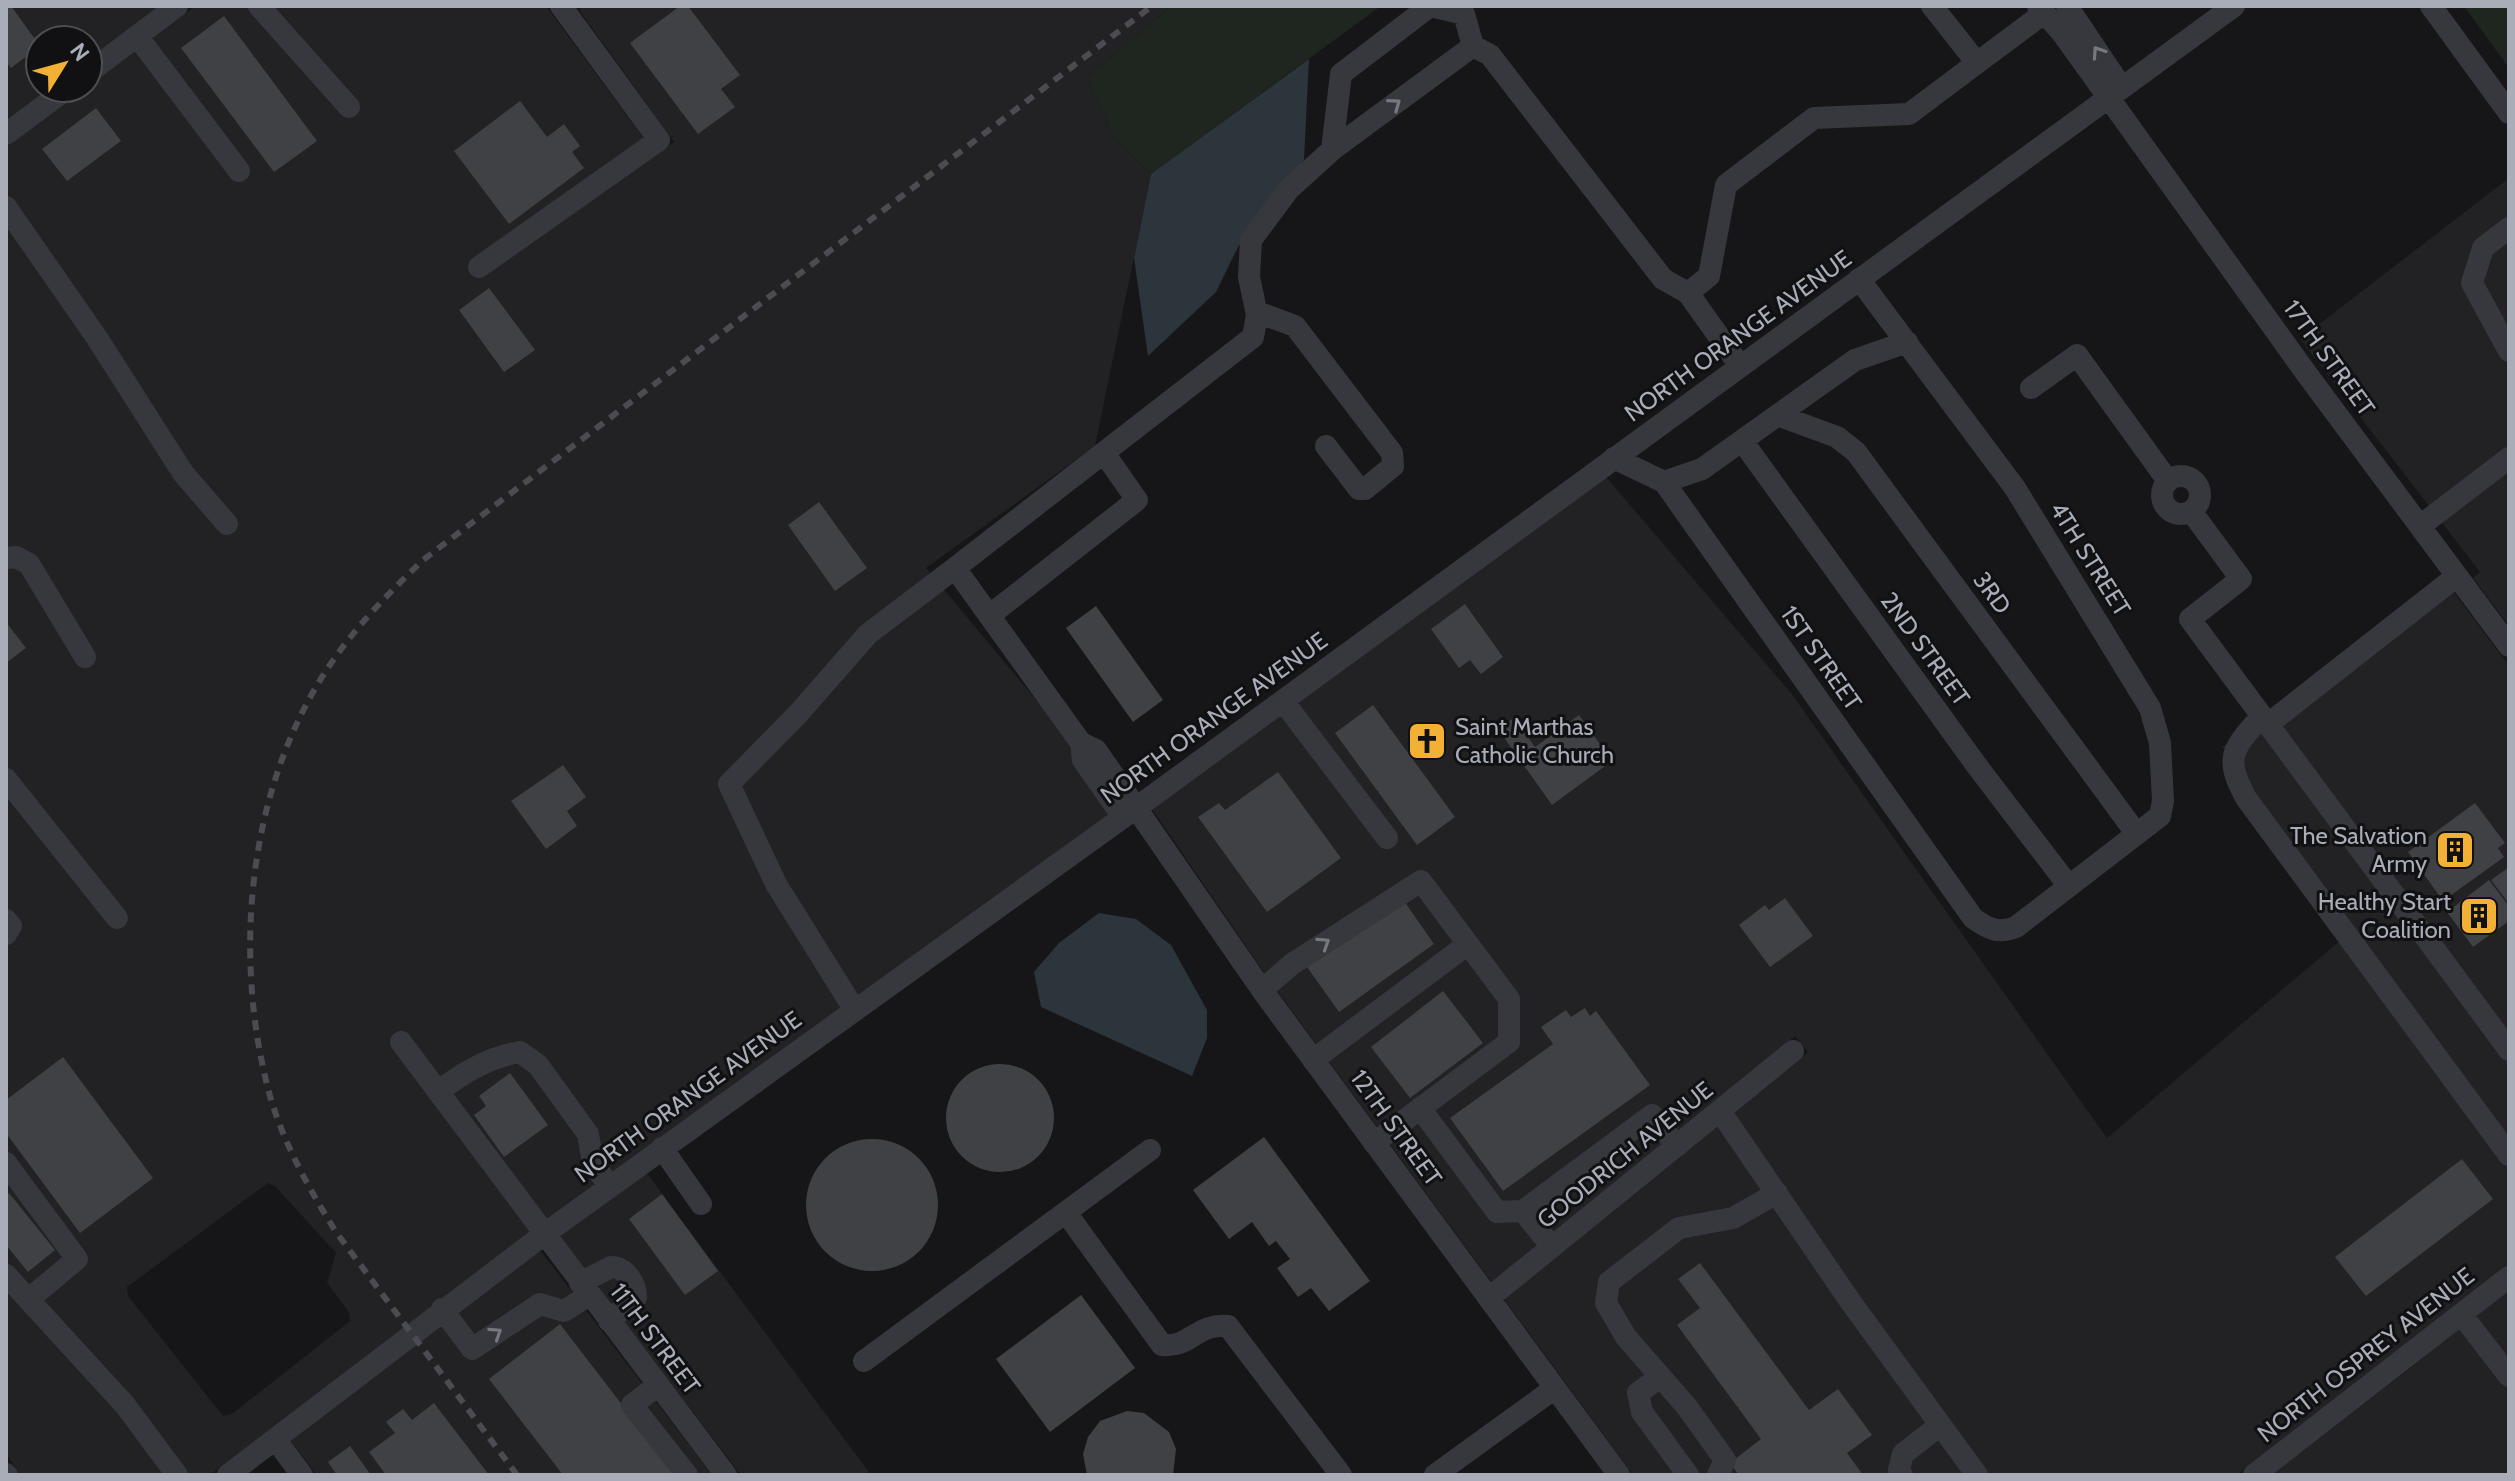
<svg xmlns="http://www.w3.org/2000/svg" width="2515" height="1481" font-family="Cabin,sans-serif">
<rect width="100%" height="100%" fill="#161618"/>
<path fill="#222225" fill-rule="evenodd" d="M6,6H160L88,60V40H40V88H51L6,121Z
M195,6H546L656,155L674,142L579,10L584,6H1172L1086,78L1116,141L1151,174L1095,446L926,568L1123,804L545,1220L210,1475H20L6,1453V147ZM268,1183L275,1186L336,1253L327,1283L349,1312L350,1321L232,1414L223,1416L128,1296L127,1287Z
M2509,178V626L2473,578L2480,572L2300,339Z
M1606,477L1791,693L2107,1138L2355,928L2222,747L2453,591L2509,666V1264L2237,1475H1633L1504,1299L1808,1052L1795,1036L1492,1283L1272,984L1152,809Z
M646,1172L871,1475H741L558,1236Z
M540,1250L712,1475H317L291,1441L416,1341Z
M2509,1290V1475H2271L2408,1370Z"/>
<path fill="#1e261f" d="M1172,6H1381L1151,174L1116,141L1086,78Z
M2464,6H2509V68Z"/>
<path fill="#2c353c" d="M1309,59L1304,160L1238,247L1216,292L1148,356L1134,258L1151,174Z
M1099,913L1136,919L1171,945L1207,1010V1038L1192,1076L1041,1007L1034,972L1059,943Z"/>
<path fill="#404145" d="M6,6H11L40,46L11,68L6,62Z
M680,6H688L740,75L721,89L735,107L698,134L630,43Z
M224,16L317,141L274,172L181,48Z
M520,101L547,137L564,124L580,146L572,152L584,168L509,224L454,151Z
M96,108L121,141L67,181L42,149Z
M489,288L535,350L504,372L459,310Z
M819,502L867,568L835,591L788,525Z
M1465,604L1503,657L1481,674L1470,660L1459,668L1431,629Z
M1096,606L1163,700L1133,722L1066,628Z
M6,622L26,648L6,663Z
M1373,705L1455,817L1417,845L1335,733Z
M1579,715L1612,761L1552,805L1498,729L1514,718L1535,747Z
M563,765L586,797L567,811L577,826L546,849L511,801Z
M1278,772L1341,858L1267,912L1198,817L1219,803L1225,810Z
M2475,803L2505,843L2498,848L2504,857L2443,901L2408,852Z
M2509,867V904L2491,880Z
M2489,880L2509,906V921L2473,947L2447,912Z
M1402,898L1434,944L1339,1012L1307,967Z
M1785,898L1813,936L1770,967L1739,925L1765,905L1769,910Z
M1443,991L1483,1043L1410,1098L1371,1047Z
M1585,1008L1590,1016L1596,1011L1650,1085L1503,1191L1450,1118L1553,1044L1541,1027L1566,1010L1571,1017Z
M63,1057L153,1178L80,1233L6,1133V1100Z
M946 1118a54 54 0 1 1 108 0a54 54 0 1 1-108 0Z
M510,1073L548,1125L504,1157L474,1115L486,1106L479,1096Z
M1264,1137L1370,1281L1329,1311L1311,1288L1298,1297L1277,1268L1290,1259L1276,1241L1269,1246L1252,1222L1229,1239L1193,1190Z
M806 1205a66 66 0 1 1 132 0a66 66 0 1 1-132 0Z
M2462,1159L2493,1199L2366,1296L2335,1257Z
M9,1193L55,1250L28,1272L6,1245V1196Z
M662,1194L718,1271L685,1295L629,1219Z
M1700,1263L1809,1410L1838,1389L1872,1435L1847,1453L1863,1475H1739L1730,1463L1761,1439L1677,1325L1700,1308L1678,1279Z
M1081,1295L1135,1368L1050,1432L996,1359Z
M560,1324L676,1475H563L489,1379Z
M434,1403L489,1475H386L369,1452L395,1433L386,1422L403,1409L412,1420Z
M1127,1411L1144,1413L1169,1432L1176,1449L1173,1475H1087L1083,1454L1088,1437L1100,1421Z
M350,1446L371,1475H337L328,1462Z"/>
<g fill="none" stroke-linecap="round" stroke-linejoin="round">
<path stroke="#37383d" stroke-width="22" d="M259,6L349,107
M2038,6L2063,34L2306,373L2509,646
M2067,6L2122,88
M2431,6L2509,113
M137,36L239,171
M1473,46L1490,55L1663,279L1688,293L1740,366
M1977,63L2044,13
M88,73L177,6
M6,134L68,88
M1332,150L1341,74L1430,6
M6,207L97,338L183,473L227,524
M2509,228L2483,248L2472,283L2509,351
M479,267L659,140L561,6
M1688,293L1709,276L1726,185L1814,118L1909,114L1977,63L1932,6
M1257,312L1295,326L1392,453L1393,466L1365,489H1359L1326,446
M2031,388L2077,355L2168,481
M1780,416L1837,437L1856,452L2136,833
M1743,442L1977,766L2068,885
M1614,458L1664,482L1973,918C1988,929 1998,934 2016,927L2160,816L2163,801L2160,743L2150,708L2015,488L1859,279
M2162 495a19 19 0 1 1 38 0a19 19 0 1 1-38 0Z
M1664,482L1702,469L1855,360L1907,342
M2191,511L2241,579L2190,619L2509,1050
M2420,526L2509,458
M6,558L16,557L29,564L85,657
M990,615L1137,500L1104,453
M1283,701L1387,838
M2261,717C2232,749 2224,758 2246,798L2509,1155
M2267,725L2457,576
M1081,743L955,568L1253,337L1257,315L1249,277L1251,240L1289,189L1332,150L1473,46L1464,14L1431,6
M6,779L117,918
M1123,817L1083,760L1081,743L1096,750L1262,990L1619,1475
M6,920L11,926L6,934
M1262,990L1292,964L1421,881L1509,999V1042L1374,1143
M854,1009L776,884L729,784L797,715L868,634L955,568
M401,1042L726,1475
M1313,1060L1468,944
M438,1092C463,1072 489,1057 520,1052L538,1065L588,1134L593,1163L609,1186
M1420,1108L1497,1212L1523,1211L1652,1115L1677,1146
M1720,1111L1850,1301L1977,1475
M662,1148L701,1204
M6,1163L77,1259L29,1299
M1523,1211L1552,1247
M1067,1214L1162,1345C1191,1348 1196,1323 1228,1326L1341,1475
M6,1275L125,1405L177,1475
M580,1283L611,1267C626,1267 636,1284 636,1297L609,1321
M1489,1298L1793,1051
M442,1309L472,1349L540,1304L564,1311L589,1295
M2461,1314L2509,1376
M864,1361L1150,1150
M1660,1377L1638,1393L1642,1412L1688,1475
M658,1385L632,1405L687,1475
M276,1440L302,1475
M6,1474L7,1475
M228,1475L543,1235L1136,808L2234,6
M1435,1475L1555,1388
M1718,1475L1725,1460L1687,1407L1626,1337L1606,1303L1609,1282L1679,1228L1733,1218L1777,1193
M1902,1475L1899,1470L1903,1454L1940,1425
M2254,1475L2509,1277"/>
<path stroke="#4a4c52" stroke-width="6" stroke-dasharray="10 8" stroke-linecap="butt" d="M517,1475L336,1232C309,1189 284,1144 270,1096C231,954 248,781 334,659C360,622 391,591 423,560L1152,6"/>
</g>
<defs><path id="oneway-chevron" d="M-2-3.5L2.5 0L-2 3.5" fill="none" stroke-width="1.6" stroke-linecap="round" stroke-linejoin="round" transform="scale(2)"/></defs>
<g stroke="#757881">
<use href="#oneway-chevron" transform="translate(2098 52) rotate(-124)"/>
<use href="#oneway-chevron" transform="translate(1395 104) rotate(-36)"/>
<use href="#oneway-chevron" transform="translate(1324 943) rotate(-33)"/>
<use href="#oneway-chevron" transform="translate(496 1333) rotate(-33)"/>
</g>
<defs>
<symbol id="church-square" viewBox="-11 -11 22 22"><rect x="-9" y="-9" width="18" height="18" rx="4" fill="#f2b134" stroke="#111113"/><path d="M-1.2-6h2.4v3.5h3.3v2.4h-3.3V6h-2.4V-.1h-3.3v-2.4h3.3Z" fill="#111"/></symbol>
<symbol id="building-square" viewBox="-11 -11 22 22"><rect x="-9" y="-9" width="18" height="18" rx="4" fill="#f2b134" stroke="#111113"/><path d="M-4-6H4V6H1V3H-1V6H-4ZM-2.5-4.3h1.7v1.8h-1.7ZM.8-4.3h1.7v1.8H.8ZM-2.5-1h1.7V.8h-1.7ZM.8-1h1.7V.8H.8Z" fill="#111"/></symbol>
</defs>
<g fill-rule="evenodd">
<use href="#church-square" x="1405" y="719" width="44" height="44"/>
<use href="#building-square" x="2433" y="828" width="44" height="44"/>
<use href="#building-square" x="2457" y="894" width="44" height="44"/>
</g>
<g text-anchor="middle" stroke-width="6" stroke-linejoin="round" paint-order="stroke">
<g font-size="24" fill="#a8adb8" stroke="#111113">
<text transform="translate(1738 336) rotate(-36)" y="8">NORTH ORANGE AVENUE</text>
<text transform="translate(2329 358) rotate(54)" y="8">17TH STREET</text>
<text transform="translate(2090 559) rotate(58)" y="8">4TH STREET</text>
<text transform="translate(1992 593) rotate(54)" y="8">3RD</text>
<text transform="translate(1925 649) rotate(54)" y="8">2ND STREET</text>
<text transform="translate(1821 658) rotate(55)" y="8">1ST STREET</text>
<text transform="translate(1214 718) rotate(-36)" y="8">NORTH ORANGE AVENUE</text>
<text transform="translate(688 1097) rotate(-36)" y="8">NORTH ORANGE AVENUE</text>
<text transform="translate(1396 1128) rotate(54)" y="8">12TH STREET</text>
<text transform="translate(1625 1155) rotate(-39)" y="8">GOODRICH AVENUE</text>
<text transform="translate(655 1339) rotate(53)" y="8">11TH STREET</text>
<text transform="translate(2366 1355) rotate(-38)" y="8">NORTH OSPREY AVENUE</text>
</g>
<g font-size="24" fill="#a8adb8" stroke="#111113" text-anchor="end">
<text x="1455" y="735" text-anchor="start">Saint Marthas<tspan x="1455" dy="28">Catholic Church</tspan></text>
<text x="2427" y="844">The Salvation<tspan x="2427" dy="28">Army</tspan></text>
<text x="2451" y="910">Healthy Start<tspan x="2451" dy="28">Coalition</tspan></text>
</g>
</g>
<rect width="2515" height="1481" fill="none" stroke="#a8adb8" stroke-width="16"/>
<g transform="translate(64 64) rotate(53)"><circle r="38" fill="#111113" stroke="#4d4f55" stroke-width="2"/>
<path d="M0-6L14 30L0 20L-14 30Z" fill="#f2b134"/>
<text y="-12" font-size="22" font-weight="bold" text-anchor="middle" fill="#a8adb8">N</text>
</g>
</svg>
